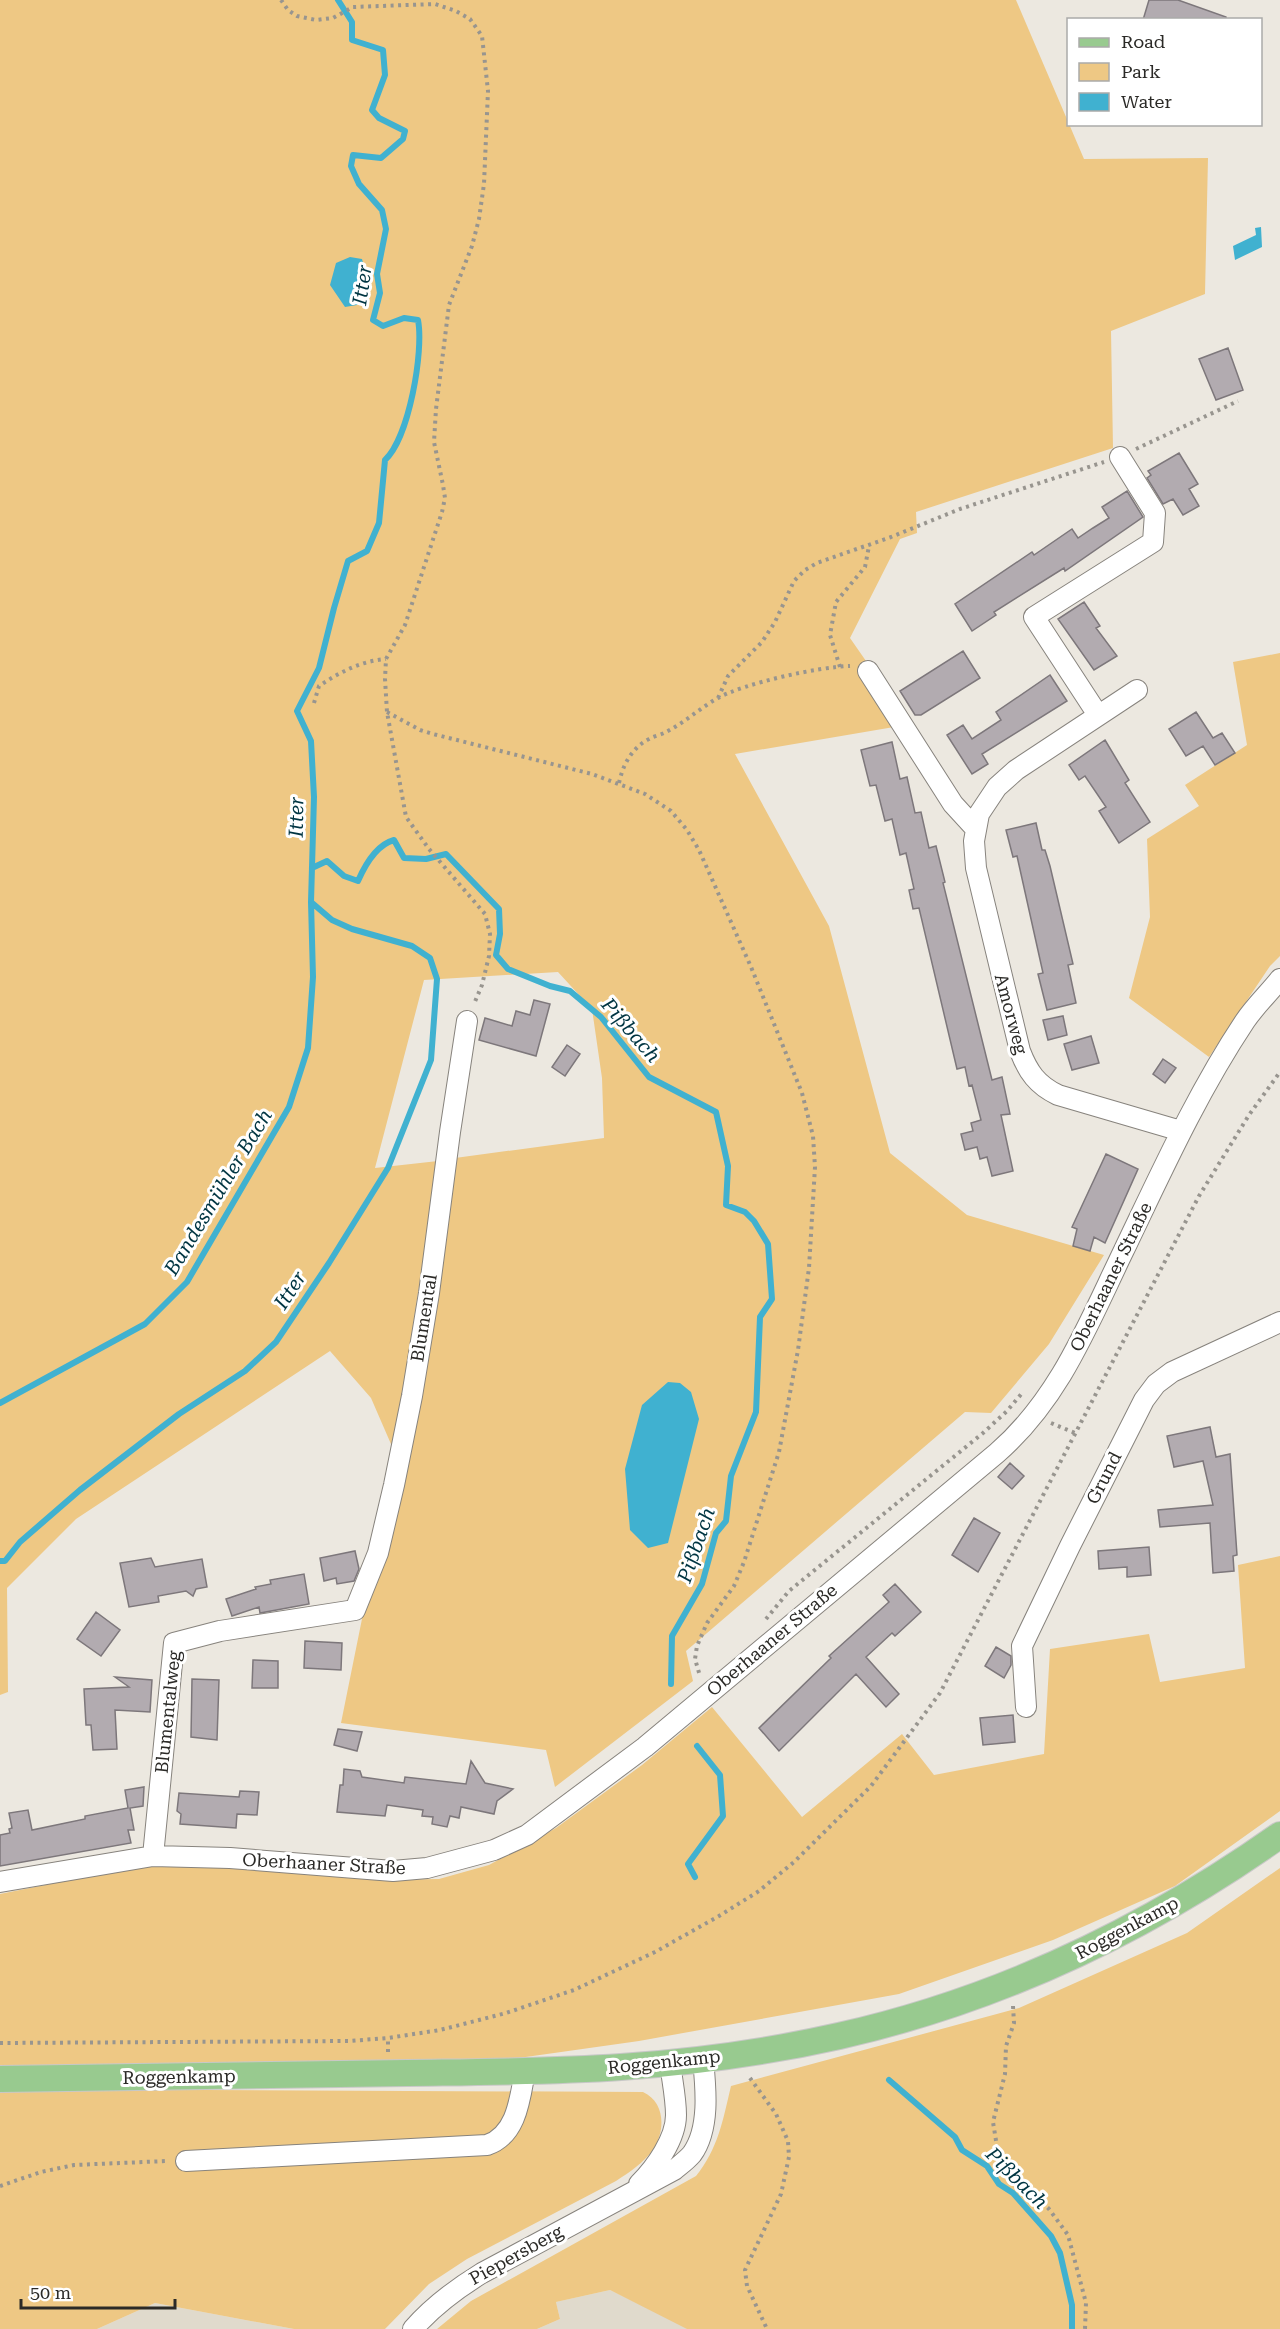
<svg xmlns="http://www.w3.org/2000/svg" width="1280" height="2329" font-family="'Roboto Serif',serif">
<rect width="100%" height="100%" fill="#ece8e0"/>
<path fill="#e0dacc" d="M610,2290L686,2327L687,2329H537L560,2319L556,2302Z
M155,2303L294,2329H97Z"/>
<path fill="#eec884" d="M0,0H1016L1084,159L1208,158L1205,294L1111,331L1113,448L916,512L917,533L900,539L850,638L907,720L894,727L735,754L829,926L890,1153L967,1215L1104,1255L1049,1344L991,1413L965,1412L686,1651L693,1681L555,1787L546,1750L341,1723L455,1158L604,1138L602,1078L592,1009L558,972L424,980L375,1168L438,1161L394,1451L371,1398L330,1351L76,1519L7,1588L8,1692L0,1695Z
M1280,653V956L1270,966L1209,1057L1129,998L1150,917L1147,839L1199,806L1185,785L1247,745L1233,662Z
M1280,1556V1811L1175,1886L1053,1940L899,1994L639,2041L484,2063L0,2066V1894L150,1864L198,1865L379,1880L439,1879L489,1865L556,1828L642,1765L712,1707L802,1817L902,1734L934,1775L1044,1754L1050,1649L1149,1634L1160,1682L1245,1668L1238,1565Z
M1280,1868V2329H687L610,2290L556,2302L560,2319L537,2329H437L471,2301L696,2176C718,2149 723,2120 731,2086L1019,2008L1187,1933Z
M0,2089L643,2092C665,2102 666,2130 653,2150C643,2163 630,2172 616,2181L467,2259L429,2284L385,2329H294L155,2303L97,2329H0Z"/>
<path fill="#40b1d0" d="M1261,227L1262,247L1235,260L1233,246L1256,235L1255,228Z
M350,257L362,259C367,276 368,290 357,305L345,307L330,285L336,263Z
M668,1382L680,1383L691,1392L699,1419L668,1543L648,1548L630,1530L625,1469L642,1405Z"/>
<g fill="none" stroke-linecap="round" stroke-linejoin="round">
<path stroke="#40b1d0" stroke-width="6" d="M312,868L327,861L344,876L358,881C365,865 376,845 394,840L404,858L426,859L446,854L499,909L500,934L496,955L508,969L550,986L570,991L601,1017L649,1077L716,1112L728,1166L726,1205L745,1212L754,1221L768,1244L772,1299L760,1317L756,1412L731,1476L726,1521L716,1533L702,1584L672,1636L671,1684
M0,1403L145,1324L187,1282L289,1107L308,1048L313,977L311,902
M0,1561H5L20,1542L80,1490L179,1414L245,1371L276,1342L329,1263L388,1168L431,1060L437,979L430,958L412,946L352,929L332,920L311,902L314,797L311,741L297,711L319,668L334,608L348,561L367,551L379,523L385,460C409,438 424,351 418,320L404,318L383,326L373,320L380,293L377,274L386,229L382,210L359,184L351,166L353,155L381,158L403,139L405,131L379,118L372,110L385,75L383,50L352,40V22L338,0
M695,1877L688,1864L723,1816L720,1775L697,1746
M889,2080L955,2137L962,2150L987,2166L999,2184L1013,2193L1051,2236L1060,2253L1072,2305V2329"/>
</g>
<path fill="#b2abb0" stroke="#7d777b" stroke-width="1.5" d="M1149,0H1178L1226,17V20H1143Z
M1228,348L1243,390L1216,400L1199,359Z
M1179,453L1198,484L1189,489L1199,506L1183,515L1173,499L1163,504L1147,478L1151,475L1148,471Z
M1127,491L1143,517L1065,571L1064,568L994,612L996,615L972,631L955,604L1032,552L1034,555L1072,529L1078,538L1093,528L1109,518L1102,507Z
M1084,602L1100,626L1096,628L1117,656L1094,670L1058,619Z
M963,651L980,678L921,715H915L900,691Z
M1050,675L1067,701L982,754L988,764L972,774L947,735L963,725L972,739L1001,720L996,712Z
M1196,712L1213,738L1222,733L1235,753L1215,765L1203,746L1186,756L1169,729Z
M1105,740L1129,780L1125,783L1150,822L1119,843L1099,811L1106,807L1085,776L1079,780L1069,765Z
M892,742L900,779L907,777L915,813L921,812L929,848L936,846L945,882L943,883L992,1080L1002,1077L1010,1114L1001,1115L1013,1171L992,1176L987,1157L980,1159L977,1147L965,1150L961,1134L973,1131L971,1123L981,1120L972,1085L969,1086L965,1067L957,1069L919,908L913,909L909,890L914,889L906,853L900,855L892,819L885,821L876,785L870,786L861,750Z
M1036,823L1042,850H1045L1050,866L1073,964L1068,965L1076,1003L1047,1010L1038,974L1043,973L1017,856L1013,857L1006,830Z
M534,1000L550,1004L536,1056L479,1040L485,1018L512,1026L516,1011L530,1015Z
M1063,1016L1067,1035L1048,1040L1043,1020Z
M1091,1036L1099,1063L1072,1070L1064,1044Z
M567,1045L580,1054L565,1076L552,1067Z
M1163,1059L1176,1068L1165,1083L1153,1074Z
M1106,1154L1138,1169L1105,1243L1094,1237L1090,1251L1073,1246L1077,1229L1072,1227Z
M1210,1427L1216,1457L1230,1454L1237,1555L1233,1556L1234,1571L1213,1573L1210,1523L1160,1527L1158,1510L1213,1505L1203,1461L1174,1467L1167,1436Z
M1010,1463L1024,1476L1012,1489L998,1477Z
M974,1518L1000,1533L978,1572L952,1555Z
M1149,1547L1151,1575L1127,1577V1567L1099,1569L1098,1551Z
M355,1551L359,1569L354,1581L337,1584L336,1578L324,1581L320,1558Z
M151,1558L155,1567L202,1559L207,1587L196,1589L193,1596L186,1591L158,1596L159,1602L129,1607L120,1563Z
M304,1574L309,1604L260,1613L259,1607L232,1616L226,1599L256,1589L255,1587L271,1584L270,1580Z
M895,1584L921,1612L895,1636L892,1633L866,1657L899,1694L886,1707L856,1674L779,1751L759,1728L831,1658L829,1656L889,1602L883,1595Z
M96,1612L120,1630L101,1656L77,1639Z
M305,1641L342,1643L341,1670L304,1668Z
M996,1647L1011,1656V1665L1004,1678L985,1666Z
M253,1660L278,1661V1688H252Z
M115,1677L152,1680L150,1712L115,1710L117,1749L93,1750L91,1725H86L84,1689L129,1687Z
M192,1679L219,1680L217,1740L191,1737Z
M1013,1715L1015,1742L983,1745L980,1718Z
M338,1729L362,1732L357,1751L334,1745Z
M471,1761L485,1783L513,1789L497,1801L494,1814L461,1807L459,1818L450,1816L447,1827L432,1824L433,1817L422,1816L423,1810L387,1805L385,1816L337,1812L340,1785H343L344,1769L360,1771L362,1777L404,1783L405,1777L466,1784Z
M144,1787L143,1806L130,1808L134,1830H128L131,1843L0,1866V1835L10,1833L9,1829L12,1828L9,1813L28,1810L32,1830L85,1819V1816L128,1808L125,1790Z
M240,1791L259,1792L257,1815L237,1814L236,1828L180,1824L181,1814L177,1811L179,1793L239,1797Z"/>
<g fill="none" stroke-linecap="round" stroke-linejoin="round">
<defs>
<path id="minor" d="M868,671L953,804L975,828
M1137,690L1016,770L997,787L979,814L974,841L976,868L1020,1051C1028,1072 1037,1085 1058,1095L1181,1131
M1098,715L1034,617L1153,542L1155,513L1120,457
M1026,1707L1022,1646L1070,1546L1144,1400L1156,1384L1172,1372L1280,1322
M153,1856L174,1643L220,1631L355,1610L378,1553L394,1485L412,1396L429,1293L450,1132L467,1021
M0,1882L153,1856L230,1858L393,1871L427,1868L494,1850L527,1835L645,1747L997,1453C1060,1398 1088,1324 1124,1250C1161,1173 1197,1093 1245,1021C1255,1006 1269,993 1280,979
M186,2161L487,2145C517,2135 520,2098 525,2071
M639,2184C655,2168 676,2139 676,2115C676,2098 672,2080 670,2063
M413,2329C433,2306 456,2289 482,2273L674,2170C680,2165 687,2160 692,2154C710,2129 706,2089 703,2059"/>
<path id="major" d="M0,2079C136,2077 272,2075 407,2073C479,2072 550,2072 621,2067C694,2062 768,2052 839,2036C999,2000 1147,1929 1280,1835"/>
</defs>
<use href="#minor" stroke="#87837d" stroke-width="22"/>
<use href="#major" stroke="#c8c8c7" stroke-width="28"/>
<path stroke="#98958f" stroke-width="4" stroke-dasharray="3 4.5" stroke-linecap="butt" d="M281,0L288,10L297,16L316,20L333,18L353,7L435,4L456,11L470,19L482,36L488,91L484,184L479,219L472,246L449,305L436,409L434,442L443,485L445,498L442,512L405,625L386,659L385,679L387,712L406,817L429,849L485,914L490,934L489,956L482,985L474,1004
M1136,449L1238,401
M840,667L830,635L836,602L865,567L869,546
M718,698L728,676L762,642L775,622L794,581L805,570L817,563L891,537L960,509L1104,462
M314,703L319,686C340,672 361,661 386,659
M387,712L420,730L433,734L592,774L645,794L671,811L687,830L699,850L751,967L802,1093L813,1136L815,1167L809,1268L798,1350L779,1452L744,1562L734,1586L707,1623L697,1646L695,1659L700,1676
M619,783C623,764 632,748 649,739C654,736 661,735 666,732C684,723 699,709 716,699C744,683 818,667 850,666
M1051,1423L1075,1433
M766,1619L789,1591L983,1433L1007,1411L1023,1392
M1013,2006L1014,2023L1006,2046L1005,2074L993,2122L999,2159L1049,2209L1068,2235L1086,2303L1085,2329
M0,2043L349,2041L388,2038L440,2030L506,2013L574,1990L655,1952L719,1916L759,1891L794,1862L871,1786L940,1693L1199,1196L1249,1115L1280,1072
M388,2052V2038
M750,2078L776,2114L788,2141L789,2157L781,2194L745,2270L747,2286L767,2329
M0,2186L41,2172L74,2165L167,2161"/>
<use href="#minor" stroke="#fff" stroke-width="20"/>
<use href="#major" stroke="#98ca8f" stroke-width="26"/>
</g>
<g text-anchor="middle" stroke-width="6" stroke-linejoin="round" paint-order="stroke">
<g font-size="18" fill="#2b2a27" stroke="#fff">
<text transform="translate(1011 1014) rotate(75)" y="6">Amorweg</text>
<text transform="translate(1111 1277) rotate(-64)" y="6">Oberhaaner Straße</text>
<text transform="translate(424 1318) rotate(-81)" y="6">Blumental</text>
<text transform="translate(1104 1478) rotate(-63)" y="6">Grund</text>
<text transform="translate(772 1640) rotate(-40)" y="6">Oberhaaner Straße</text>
<text transform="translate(168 1712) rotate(-84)" y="6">Blumentalweg</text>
<text transform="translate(324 1864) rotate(3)" y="6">Oberhaaner Straße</text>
<text transform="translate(1127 1928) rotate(-28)" y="6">Roggenkamp</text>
<text transform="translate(664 2062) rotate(-6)" y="6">Roggenkamp</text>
<text transform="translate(179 2077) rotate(-1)" y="6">Roggenkamp</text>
<text transform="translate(516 2255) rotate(-29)" y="6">Piepersberg</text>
</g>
<g font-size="20" font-style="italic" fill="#003542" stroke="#fff">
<text transform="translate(362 285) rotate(-82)" y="7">Itter</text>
<text transform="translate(296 817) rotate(-89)" y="7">Itter</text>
<text transform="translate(631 1030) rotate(49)" y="7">Pißbach</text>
<text transform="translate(218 1192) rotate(-59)" y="7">Bandesmühler Bach</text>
<text transform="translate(290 1290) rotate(-57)" y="7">Itter</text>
<text transform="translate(696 1545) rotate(-71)" y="7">Pißbach</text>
<text transform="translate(1017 2178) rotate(45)" y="7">Pißbach</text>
</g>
</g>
<rect x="1067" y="18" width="195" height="108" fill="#ffffff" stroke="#aaaaa9" stroke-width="1.5"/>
<rect x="1079" y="38" width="30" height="9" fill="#98ca8f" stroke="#aaaaa9" stroke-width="1.5"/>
<text x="1121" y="48" font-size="18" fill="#2b2a27">Road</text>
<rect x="1079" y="63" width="30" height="18" fill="#eec884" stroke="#aaaaa9" stroke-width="1.5"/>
<text x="1121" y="78" font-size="18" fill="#2b2a27">Park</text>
<rect x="1079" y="93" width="30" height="18" fill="#40b1d0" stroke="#aaaaa9" stroke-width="1.5"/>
<text x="1121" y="108" font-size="18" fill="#2b2a27">Water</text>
<path d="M21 2299v9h154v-9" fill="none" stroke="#2b2a27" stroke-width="3"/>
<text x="30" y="2299" font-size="18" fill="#2b2a27" stroke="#ffffff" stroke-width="4.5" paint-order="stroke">50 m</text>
</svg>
